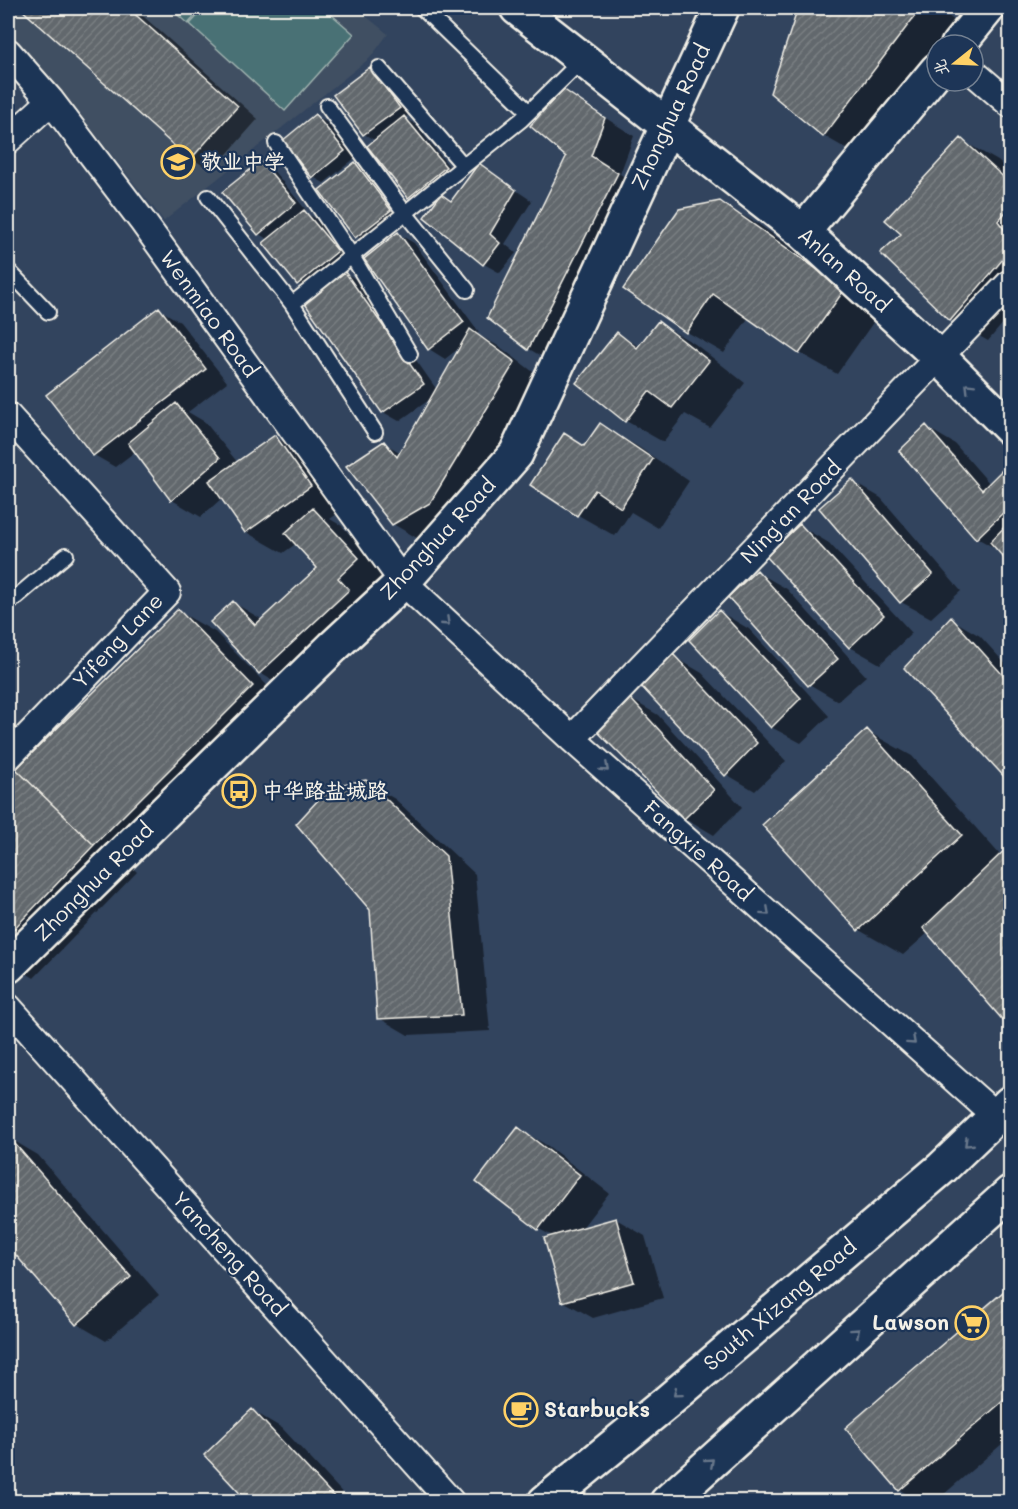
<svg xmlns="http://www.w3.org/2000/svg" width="1018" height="1509" font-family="Mali,'LXGW WenKai TC',sans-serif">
<defs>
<pattern id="building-hatch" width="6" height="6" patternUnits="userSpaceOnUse" patternTransform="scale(1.5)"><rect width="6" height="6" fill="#62686d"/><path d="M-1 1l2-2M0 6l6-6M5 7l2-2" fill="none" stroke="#797e82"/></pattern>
</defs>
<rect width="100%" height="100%" fill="#32445e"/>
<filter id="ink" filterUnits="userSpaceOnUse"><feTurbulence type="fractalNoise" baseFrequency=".0167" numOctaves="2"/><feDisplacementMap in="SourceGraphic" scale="12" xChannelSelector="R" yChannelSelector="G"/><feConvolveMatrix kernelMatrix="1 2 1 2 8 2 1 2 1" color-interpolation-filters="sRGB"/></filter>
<g filter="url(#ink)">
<path fill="#404f62" d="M8,8H356L388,34L370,58L164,221L71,103L8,32Z"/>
<path fill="#497175" stroke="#9eb1ae" stroke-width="1.5" d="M170,8H202L188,24Z
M205,8H324L354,34L285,111L190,24Z"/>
<path fill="#0007" d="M23,8H134L258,119L212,171L191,158Z
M800,8H925L929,10L930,8H938L965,29L953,45H937V66L866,160L824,136L772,92Z
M370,69L381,75L409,114L405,118L415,124L455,174L420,203L409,196L376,141L364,134Z
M563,91L634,136L620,174L647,191L558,366L529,349L489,317L568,157Z
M315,116L326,122L355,158L324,183L313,177Z
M961,140L998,161L1010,172V315L988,341L951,320L903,234Z
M261,162L272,169L306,210L304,212L315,218L347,258L308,290L298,284L269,240L259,234Z
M355,164L366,170L401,217L367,243L356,236Z
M479,165L532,201L505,244L516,253L500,273L484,264L426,217L452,202Z
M720,203L758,224L881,311L837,374L800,353L749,317L724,353L687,332Z
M398,234L414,243L479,332L477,334L500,347L544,380L459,519L422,541L393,524L384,443L401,453L432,398L399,421L383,412L345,273L362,283L437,390L463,345L445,359L429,349L366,260Z
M159,309L180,322L227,382L188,412L205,422L238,463L275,437L312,458L347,507L330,519L342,526L388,576L289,690L260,673L234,603L263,620L319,568L297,543L283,553L246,532L222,498L201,517L172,500L136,451L115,467L94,455Z
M659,323L695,344L745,383L710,428L685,414L663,442L626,421L578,383L617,333L640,347Z
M600,425L637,446L689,481L658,528L631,512L615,536L578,515L532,484L564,435L586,447Z
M926,427L955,444L990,484L1002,472L1010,477V563L1000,551L977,538Z
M852,481L881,498L961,591L931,618L901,602Z
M800,526L829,543L912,633L880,664L850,647L768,556Z
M757,572L787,589L866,676L838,701L809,684Z
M178,611L215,632L289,708L131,866L137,872L34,978L8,962V780Z
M720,612L749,629L829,716L801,743L771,727Z
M951,619L980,636L1010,669V781L906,668Z
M673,656L702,673L786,761L755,791L726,774Z
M629,698L658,715L742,807L714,835L685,818Z
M867,731L912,756L1001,856L1010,848V1025L929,932L903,955L859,930L764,825Z
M365,782L395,799L475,874L490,1031L408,1035L379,1018Z
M519,1129L548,1146L609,1193L581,1229L616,1219L645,1236L663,1298L593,1318L563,1301L554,1237L539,1229L478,1181Z
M9,1138L38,1155L159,1295L106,1341L77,1324L8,1244Z
M1010,1288V1437L935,1502H920L900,1490L847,1428Z
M253,1411L282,1428L351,1502H250Z"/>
<path fill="url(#building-hatch)" stroke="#f4f1e8" stroke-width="1.5" d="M20,8H128L238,106L190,160Z
M798,8H921L823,137L770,93Z
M370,67L400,108L363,135L333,95Z
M563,89L605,118L591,156L618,173L528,350L487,318L566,157L530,126Z
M315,114L345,151L312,178L282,141Z
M404,116L446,167L408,198L367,146Z
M961,138L1010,183V207L998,221L1010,237V251L950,321L880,253L901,234L885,220Z
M261,161L296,203L258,235L222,192Z
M355,162L391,210L355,238L319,190Z
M479,163L516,190L490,234L500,243L483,265L424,217L441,194L451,201Z
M720,201L845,289L799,354L713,294L686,333L623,289L679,209Z
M304,210L338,251L297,285L263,243Z
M398,232L464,322L428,350L364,259Z
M345,272L424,384L382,413L303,301Z
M159,307L206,369L93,456L46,395Z
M658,321L709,361L672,408L649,391L625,422L576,383L617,332L637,348Z
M470,329L515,362L430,503L392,525L346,466L384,441L397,457Z
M176,403L220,458L171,501L128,443Z
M600,423L653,459L621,508L595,490L577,516L530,485L564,433L584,446Z
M926,425L982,490L1002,470L1010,480V506L976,539L899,451Z
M275,435L311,486L245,533L209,481Z
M852,479L933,574L900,603L819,508Z
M313,508L359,558L338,578L349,590L259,674L210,622L233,601L255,625L317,568L285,533Z
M1010,521V565L990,542Z
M800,524L884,615L849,648L766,556Z
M757,570L838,659L808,686L728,597Z
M178,609L253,686L94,845L16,769Z
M719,610L801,698L771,728L689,640Z
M951,617L1010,683V783L904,668Z
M673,654L757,743L725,776L641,686Z
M629,697L714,790L684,819L595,729Z
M867,729L962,835L858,931L762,825Z
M16,769L94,845L8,935V778Z
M366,780L446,856L462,1015L377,1019L370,910L296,824L331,786Z
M1010,845V1021L1007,1025L923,928Z
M518,1127L580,1175L538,1230L476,1182Z
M8,1136L131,1277L76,1325L8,1246Z
M616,1218L634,1282L562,1302L544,1238Z
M1010,1286V1395L899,1491L845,1428Z
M252,1409L339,1502H248L204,1455Z"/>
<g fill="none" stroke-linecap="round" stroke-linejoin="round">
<defs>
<path id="lane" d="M422,8L529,112
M379,68L464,166
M327,106L405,213L467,290
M276,143L352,256L410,354
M208,197L292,304L375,432
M8,270L48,312
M292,304L521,120L583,59
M8,604L66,555"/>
<path id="street" d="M8,52L51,101L143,222L403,582L572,739L996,1116
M973,72L1010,104
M8,140L51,101
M8,416L167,592L8,757
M572,739L1010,283
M8,1007L451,1502"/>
<path id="secondary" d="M517,8L803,232L940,358L1010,428
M958,45L988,8
M803,232L937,70
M8,966L333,647L403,582L516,454L722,8
M545,1502L667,1402L942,1168L1010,1103
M667,1502L1010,1193"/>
</defs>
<use href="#lane" stroke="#f4f1e8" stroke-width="18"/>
<use href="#street" stroke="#f4f1e8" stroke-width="30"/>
<use href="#secondary" stroke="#f4f1e8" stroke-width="38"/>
<use href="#lane" stroke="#1d3557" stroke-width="14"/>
<use href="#street" stroke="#1d3557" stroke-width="26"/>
<use href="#secondary" stroke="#1d3557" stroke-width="33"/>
</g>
<defs><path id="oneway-chevron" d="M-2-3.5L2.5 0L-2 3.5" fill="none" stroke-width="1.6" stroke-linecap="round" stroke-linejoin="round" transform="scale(1.5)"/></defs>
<g stroke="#68778a">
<use href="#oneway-chevron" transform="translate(969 387) rotate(-135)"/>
<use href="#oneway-chevron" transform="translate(446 622) rotate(43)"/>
<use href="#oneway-chevron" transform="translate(605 768) rotate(42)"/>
<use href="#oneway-chevron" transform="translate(766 912) rotate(42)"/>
<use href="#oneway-chevron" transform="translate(912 1041) rotate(42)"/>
<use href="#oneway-chevron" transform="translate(968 1143) rotate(136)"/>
<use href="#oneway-chevron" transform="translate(856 1332) rotate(-42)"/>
<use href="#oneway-chevron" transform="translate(677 1393) rotate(140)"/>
<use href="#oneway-chevron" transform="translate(710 1462) rotate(-42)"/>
</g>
</g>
<defs>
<symbol id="school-ring" viewBox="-11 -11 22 22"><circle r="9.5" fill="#1d3557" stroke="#ffd166" stroke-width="1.5"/><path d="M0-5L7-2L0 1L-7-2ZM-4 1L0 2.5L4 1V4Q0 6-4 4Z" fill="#ffd166"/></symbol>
<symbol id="bus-ring" viewBox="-11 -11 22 22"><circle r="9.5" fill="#1d3557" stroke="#ffd166" stroke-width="1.5"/><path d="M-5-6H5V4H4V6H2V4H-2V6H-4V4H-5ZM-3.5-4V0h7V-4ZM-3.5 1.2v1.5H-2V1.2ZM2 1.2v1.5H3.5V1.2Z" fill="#ffd166"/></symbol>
<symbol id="supermarket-ring" viewBox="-11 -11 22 22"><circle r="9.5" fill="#1d3557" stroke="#ffd166" stroke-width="1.5"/><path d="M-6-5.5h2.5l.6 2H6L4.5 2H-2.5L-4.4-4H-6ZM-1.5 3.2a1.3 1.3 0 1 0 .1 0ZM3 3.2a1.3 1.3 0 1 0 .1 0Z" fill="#ffd166"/></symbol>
<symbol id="cafe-ring" viewBox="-11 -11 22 22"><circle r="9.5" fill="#1d3557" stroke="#ffd166" stroke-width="1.5"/><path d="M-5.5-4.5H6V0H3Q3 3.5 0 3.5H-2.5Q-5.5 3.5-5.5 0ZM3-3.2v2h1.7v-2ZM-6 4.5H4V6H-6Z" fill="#ffd166"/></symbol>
</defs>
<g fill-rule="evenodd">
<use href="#school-ring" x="159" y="143" width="38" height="38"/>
<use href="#bus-ring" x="220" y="772" width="38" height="38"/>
<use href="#supermarket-ring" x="953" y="1304" width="38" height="38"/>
<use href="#cafe-ring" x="502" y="1391" width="38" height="38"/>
</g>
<g text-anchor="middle" stroke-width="4.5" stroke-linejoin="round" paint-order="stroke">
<g font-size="21" fill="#f4f1e8" stroke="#1d3557">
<text transform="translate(671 117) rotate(-65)" y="7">Zhonghua Road</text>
<text transform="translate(844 270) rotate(42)" y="7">Anlan Road</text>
<text transform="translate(209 314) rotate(54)" y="7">Wenmiao Road</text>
<text transform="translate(791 512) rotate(-46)" y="7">Ning'an Road</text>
<text transform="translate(438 539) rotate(-47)" y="7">Zhonghua Road</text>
<text transform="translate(118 641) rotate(-47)" y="7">Yifeng Lane</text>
<text transform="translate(698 851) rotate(42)" y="7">Fangxie Road</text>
<text transform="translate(94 882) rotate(-45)" y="7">Zhonghua Road</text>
<text transform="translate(229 1254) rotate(48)" y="7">Yancheng Road</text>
<text transform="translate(780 1305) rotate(-40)" y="7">South Xizang Road</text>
</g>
<g font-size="21" font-weight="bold" fill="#f4f1e8" stroke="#1d3557" text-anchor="start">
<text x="201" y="169">敬业中学</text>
<text x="262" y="798">中华路盐城路</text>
<text x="949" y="1330" text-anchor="end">Lawson</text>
<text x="544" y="1417">Starbucks</text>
</g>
</g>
<rect width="1018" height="1509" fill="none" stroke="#1d3557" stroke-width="30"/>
<rect x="15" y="15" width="988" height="1479" fill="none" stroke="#f4f1e8" stroke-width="2" filter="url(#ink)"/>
<g transform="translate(955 63) rotate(252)"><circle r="28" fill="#1d3557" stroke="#738091" stroke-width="1.5"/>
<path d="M0-4.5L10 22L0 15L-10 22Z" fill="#ffd166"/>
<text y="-9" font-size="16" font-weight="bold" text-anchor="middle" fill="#f4f1e8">北</text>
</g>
</svg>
